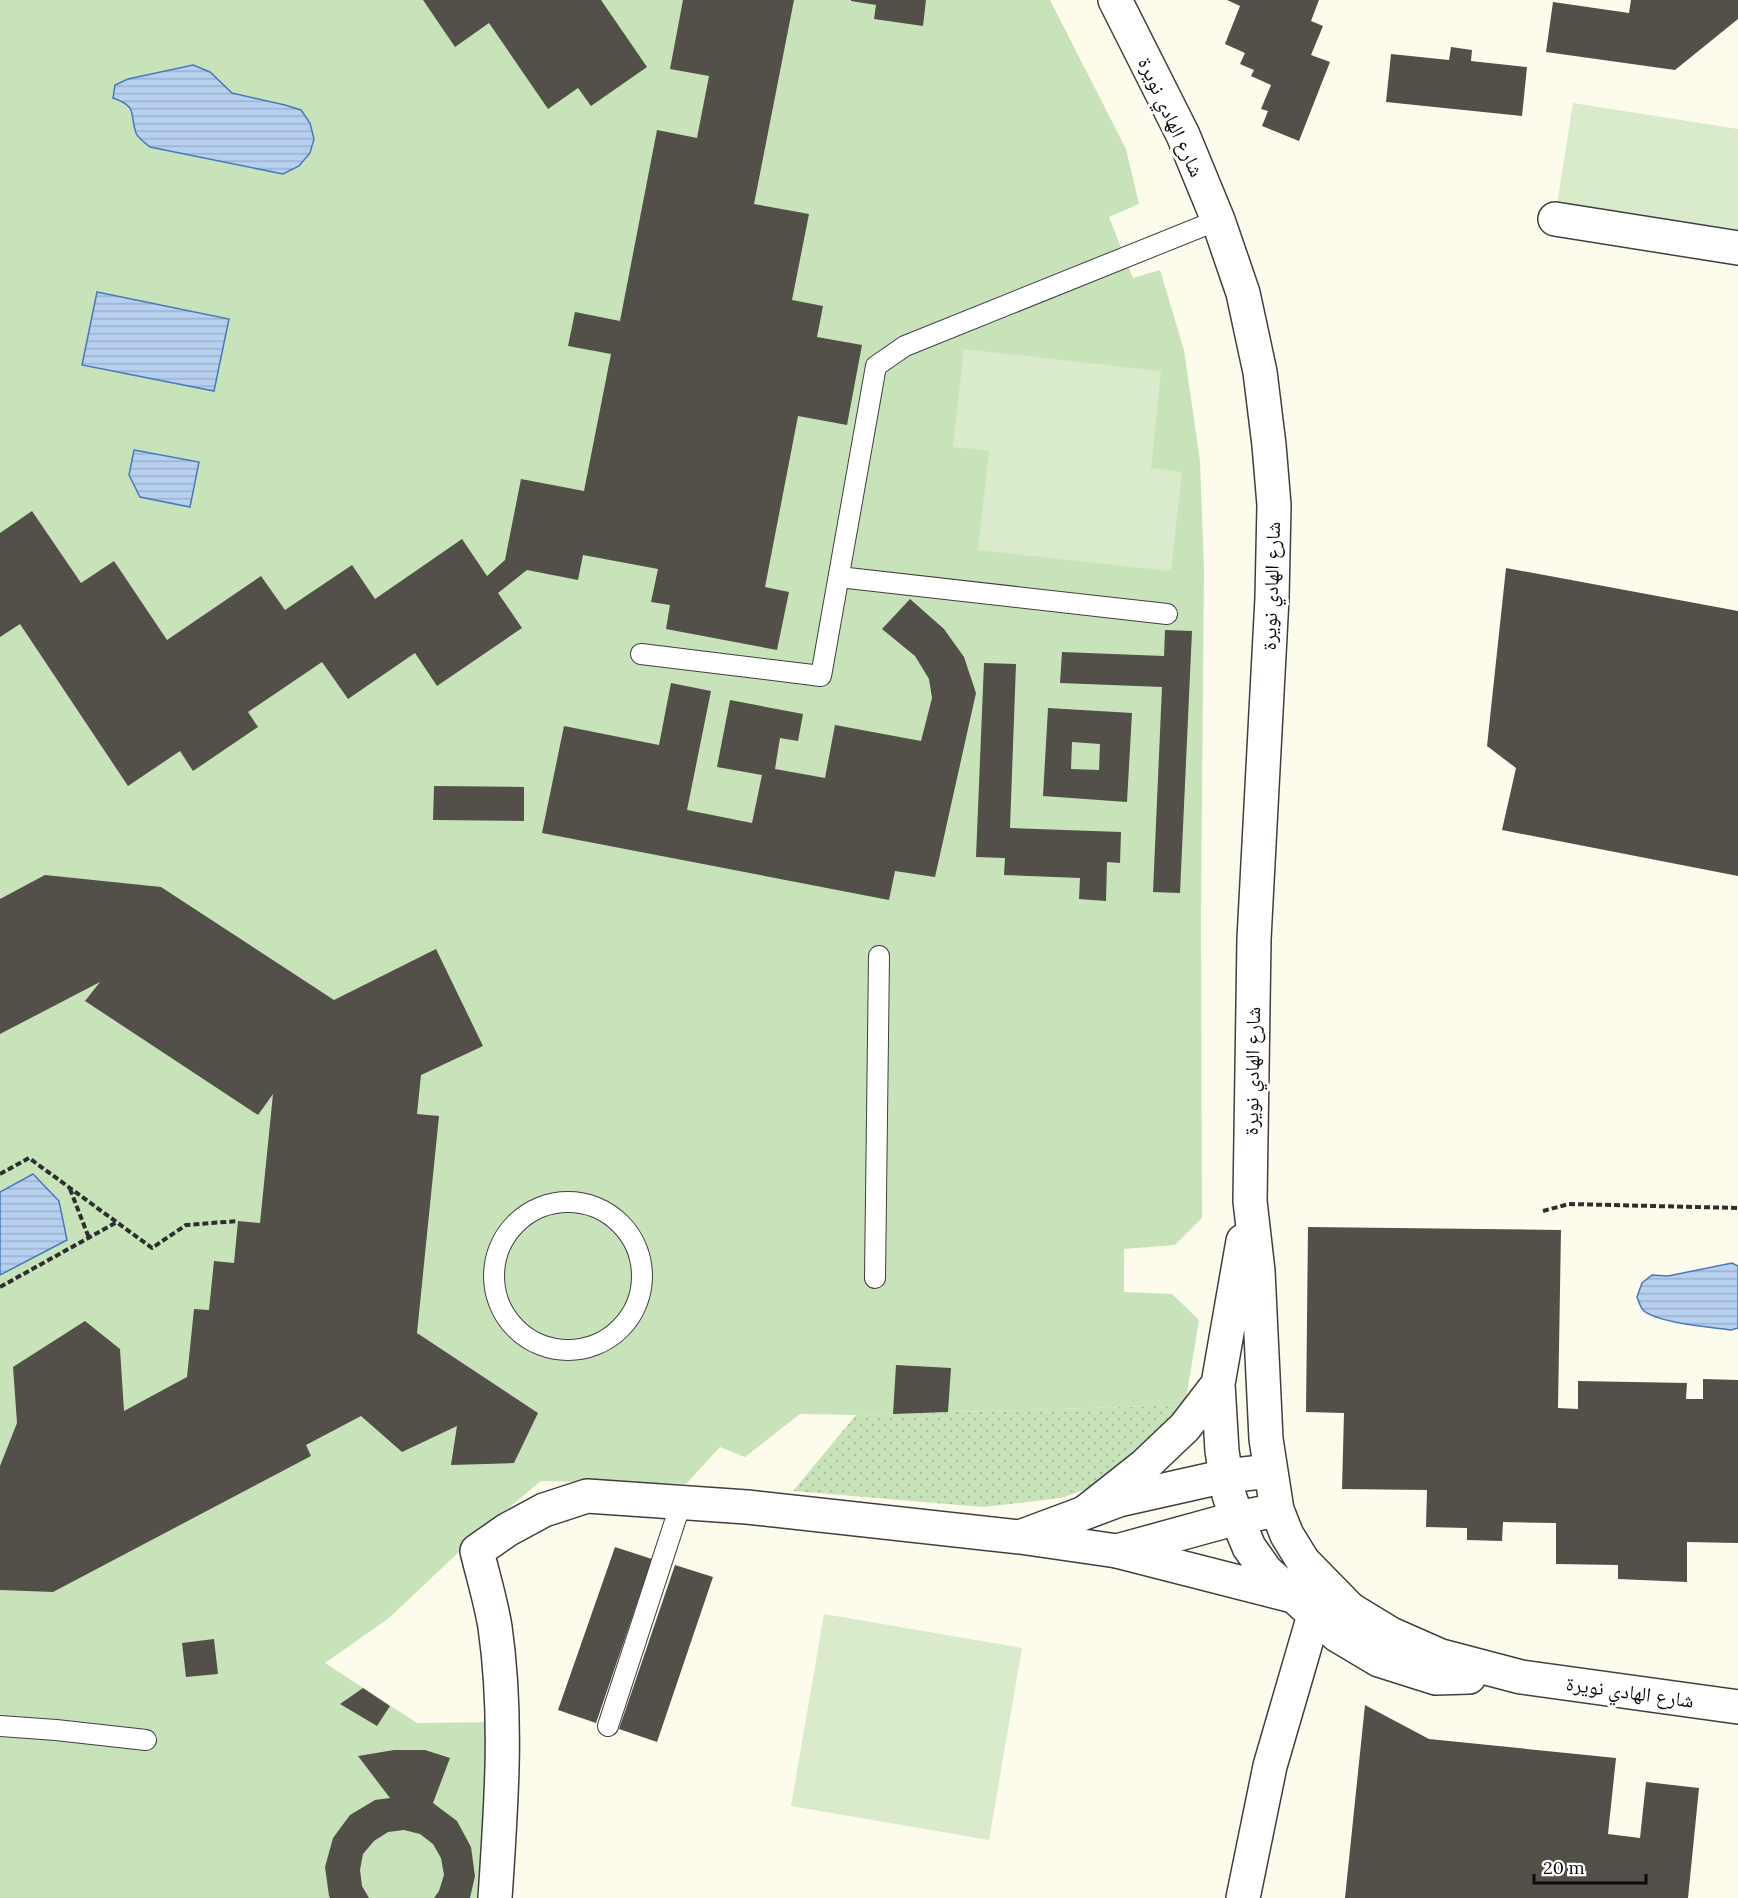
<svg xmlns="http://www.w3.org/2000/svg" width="1738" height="1898" font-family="Lora,'Noto Naskh Arabic',serif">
<defs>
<pattern id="grass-dots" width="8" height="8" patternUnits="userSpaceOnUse" patternTransform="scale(1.5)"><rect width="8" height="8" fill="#c8e3ba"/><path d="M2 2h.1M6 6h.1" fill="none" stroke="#abc29f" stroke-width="1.8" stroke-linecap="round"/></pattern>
<pattern id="water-rules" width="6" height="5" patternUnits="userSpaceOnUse" patternTransform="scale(1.5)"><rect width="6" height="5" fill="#b7d0ef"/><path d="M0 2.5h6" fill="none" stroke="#9cb1cc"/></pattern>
</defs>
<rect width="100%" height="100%" fill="#fdfcec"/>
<path fill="url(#grass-dots)" d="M1185,1405L1101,1484L1061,1498L983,1507L793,1491L856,1415Z"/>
<path fill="#c8e3ba" d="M0,0H1050L1126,149L1139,204L1109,217L1133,278L1160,270L1184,350L1200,461L1204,569L1201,918L1202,1218L1175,1245L1124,1249V1292L1172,1294L1199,1320L1185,1405L856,1415L800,1414L745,1457L720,1447L686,1484L541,1481L480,1532L389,1618L325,1663L417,1723L496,1722L482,1898H0Z"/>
<path fill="#daebcb" d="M1573,103L1738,129V232L1557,204Z
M964,349L1161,371L1151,468L1182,472L1171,571L978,550L989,451L953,447Z
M824,1614L1022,1648L989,1840L791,1806Z"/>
<path fill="url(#water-rules)" stroke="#4679bd" stroke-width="1.5" d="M193,65L210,72L232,93L285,105L301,110L310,123L314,139L310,153L299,166L283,174L150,147C145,143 138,138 136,133C129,114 139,107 113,98L115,85L128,79Z
M97,292L229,319L214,391L82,365Z
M134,450L199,462L190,507L140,497L129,475Z
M33,1174L59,1201L67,1240L0,1275V1192Z
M1732,1263L1738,1266V1328L1731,1330C1711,1327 1656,1323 1643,1310C1640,1307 1639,1301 1637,1297L1642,1283L1652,1275L1668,1276Z"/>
<path fill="#534f49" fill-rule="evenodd" d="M423,0H601L647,67L591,106L578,88L548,109L489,23L455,47Z
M683,0H794L754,204L809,214L792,300L823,306L817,337L862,345L847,425L798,416L765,587L789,592L777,650L666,629L670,605L651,602L658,569L583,555L578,580L527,570L498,593L522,628L437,686L415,653L348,699L322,662L248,712L258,727L193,771L180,751L128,786L20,624L0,637V533L32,511L81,583L114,561L167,640L261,576L285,610L352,565L375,599L462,539L487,576L505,560L521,479L584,491L611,354L568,346L575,312L620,321L657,130L697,138L709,76L670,69Z
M851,0H926L923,26L874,19L876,5L851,1Z
M1227,0H1319L1311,21L1323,26L1311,55L1330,62L1299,141L1262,126L1268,111L1261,109L1271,85L1251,76L1254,70L1240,64L1245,53L1225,44L1240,6Z
M1631,0H1738V19L1675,70L1546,52L1553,2L1629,13Z
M1451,47L1472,50L1471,61L1527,67L1522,116L1386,102L1391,54L1449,60Z
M1506,568L1738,611V876L1502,830L1516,768L1487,746Z
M910,599L944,629L964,657L976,693L935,877L895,871L889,900L542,833L564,726L659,745L671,683L711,691L687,810L752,823L762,775L717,767L730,700L803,714L798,741L780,738L775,769L825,778L835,725L921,741L932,698L929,679L915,656L882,629Z
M1165,630L1192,631L1180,893L1153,892L1162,687L1060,683L1062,652L1164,656Z
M984,663L1016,664L1010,828L1121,832L1120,863L1107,862L1106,901L1079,899L1080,878L1004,875L1005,858L976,857Z
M1048,708L1132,713L1127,802L1043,796ZM1072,742L1100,744L1099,770L1071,769Z
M434,786L524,787V821L433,820Z
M45,875L161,887L334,1000L436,949L483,1046L421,1075L417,1114L439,1116L417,1333L538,1413L514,1463L451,1465L457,1426L402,1452L361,1416L306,1445L311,1456L53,1592L0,1590V1466L17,1423L13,1367L85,1321L120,1349L124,1411L187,1377L194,1309L209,1310L214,1261L234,1263L238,1221L260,1223L273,1094L258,1115L85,1001L100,982L0,1034V899Z
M1308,1227L1561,1230L1558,1408L1578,1409V1381L1687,1383L1686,1399H1703V1379L1738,1380V1543L1687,1542V1582L1618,1579V1565L1556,1564V1523L1503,1522L1502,1541L1467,1540V1528L1426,1527L1427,1490L1342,1489L1344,1413L1306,1412Z
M896,1365L951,1368L948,1412L893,1414Z
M615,1547L652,1559L596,1723L558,1710Z
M675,1565L713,1577L657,1742L619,1729Z
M214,1639L218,1674L186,1677L182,1643Z
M363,1688L390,1706L377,1726L340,1704Z
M1365,1705L1429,1739L1616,1758L1608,1834L1640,1838L1646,1782L1699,1788L1688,1898H1345Z
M394,1750H425L450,1758L433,1803L457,1821L471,1847L475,1876L470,1898H434L439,1891L444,1875L441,1858L433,1844L420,1834L404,1830L388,1832L374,1841L363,1854L360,1870L362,1886L369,1898H330L329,1896L325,1867L333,1838L350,1815L375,1800L390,1798L358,1756Z"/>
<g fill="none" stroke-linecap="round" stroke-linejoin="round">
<defs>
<path id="service" d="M839,577L1167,614
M641,654L821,676L876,366L905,346L1218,220
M494 1276a74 74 0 1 1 148 0a74 74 0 1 1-148 0Z
M875,1278L879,956
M0,1726L56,1730L146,1740
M608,1726L681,1503"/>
<path id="minor" d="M1555,219L1738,248
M1025,1535L1119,1500L1226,1476L1270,1471
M495,1898C501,1808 508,1717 495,1627C491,1602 483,1576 477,1551L507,1530L544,1510L587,1496L747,1507L1020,1537L1117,1551L1237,1518L1277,1510
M1243,1898L1270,1766L1314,1615"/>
<path id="tertiary" d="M1115,0L1183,135L1218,220L1243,293L1260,372L1269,445L1274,505L1272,598L1254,939L1250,1201L1258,1271L1266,1439L1277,1510L1287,1535L1303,1561L1350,1609L1391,1634L1441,1656L1521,1677L1738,1707
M1243,1241L1218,1384L1222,1451L1229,1495L1237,1518L1249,1547L1266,1571L1337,1635L1379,1660L1436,1678L1469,1677
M1087,1511L1144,1466L1185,1427L1218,1384
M1117,1551L1289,1595"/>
</defs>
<use href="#service" stroke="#3f3f3f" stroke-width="22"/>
<use href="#minor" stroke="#3f3f3f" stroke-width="36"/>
<use href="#tertiary" stroke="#3f3f3f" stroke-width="36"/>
<path stroke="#2e2e2e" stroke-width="4" stroke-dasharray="6 3" stroke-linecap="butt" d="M0,1174L29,1158L152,1248L186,1225L238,1221
M70,1189L89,1238
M1543,1211L1569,1204L1738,1208
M0,1287L117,1222"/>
<use href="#service" stroke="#fff" stroke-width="20"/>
<use href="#minor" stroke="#fff" stroke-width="33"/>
<use href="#tertiary" stroke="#fff" stroke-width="33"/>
</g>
<g text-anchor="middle" stroke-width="6" stroke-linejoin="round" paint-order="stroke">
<g font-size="20" fill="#0c0c0c" stroke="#fff">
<text transform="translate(1171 117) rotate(65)" y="7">شارع الهادي نويرة</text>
<text transform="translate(1271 586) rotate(-88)" y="7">شارع الهادي نويرة</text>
<text transform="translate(1252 1071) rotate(-89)" y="7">شارع الهادي نويرة</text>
<text transform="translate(1630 1692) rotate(8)" y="7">شارع الهادي نويرة</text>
</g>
</g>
<path d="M1534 1874v9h112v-9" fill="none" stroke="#0c0c0c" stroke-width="3"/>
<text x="1543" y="1874" font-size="18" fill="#0c0c0c" stroke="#ffffff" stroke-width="4.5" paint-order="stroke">20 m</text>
</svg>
